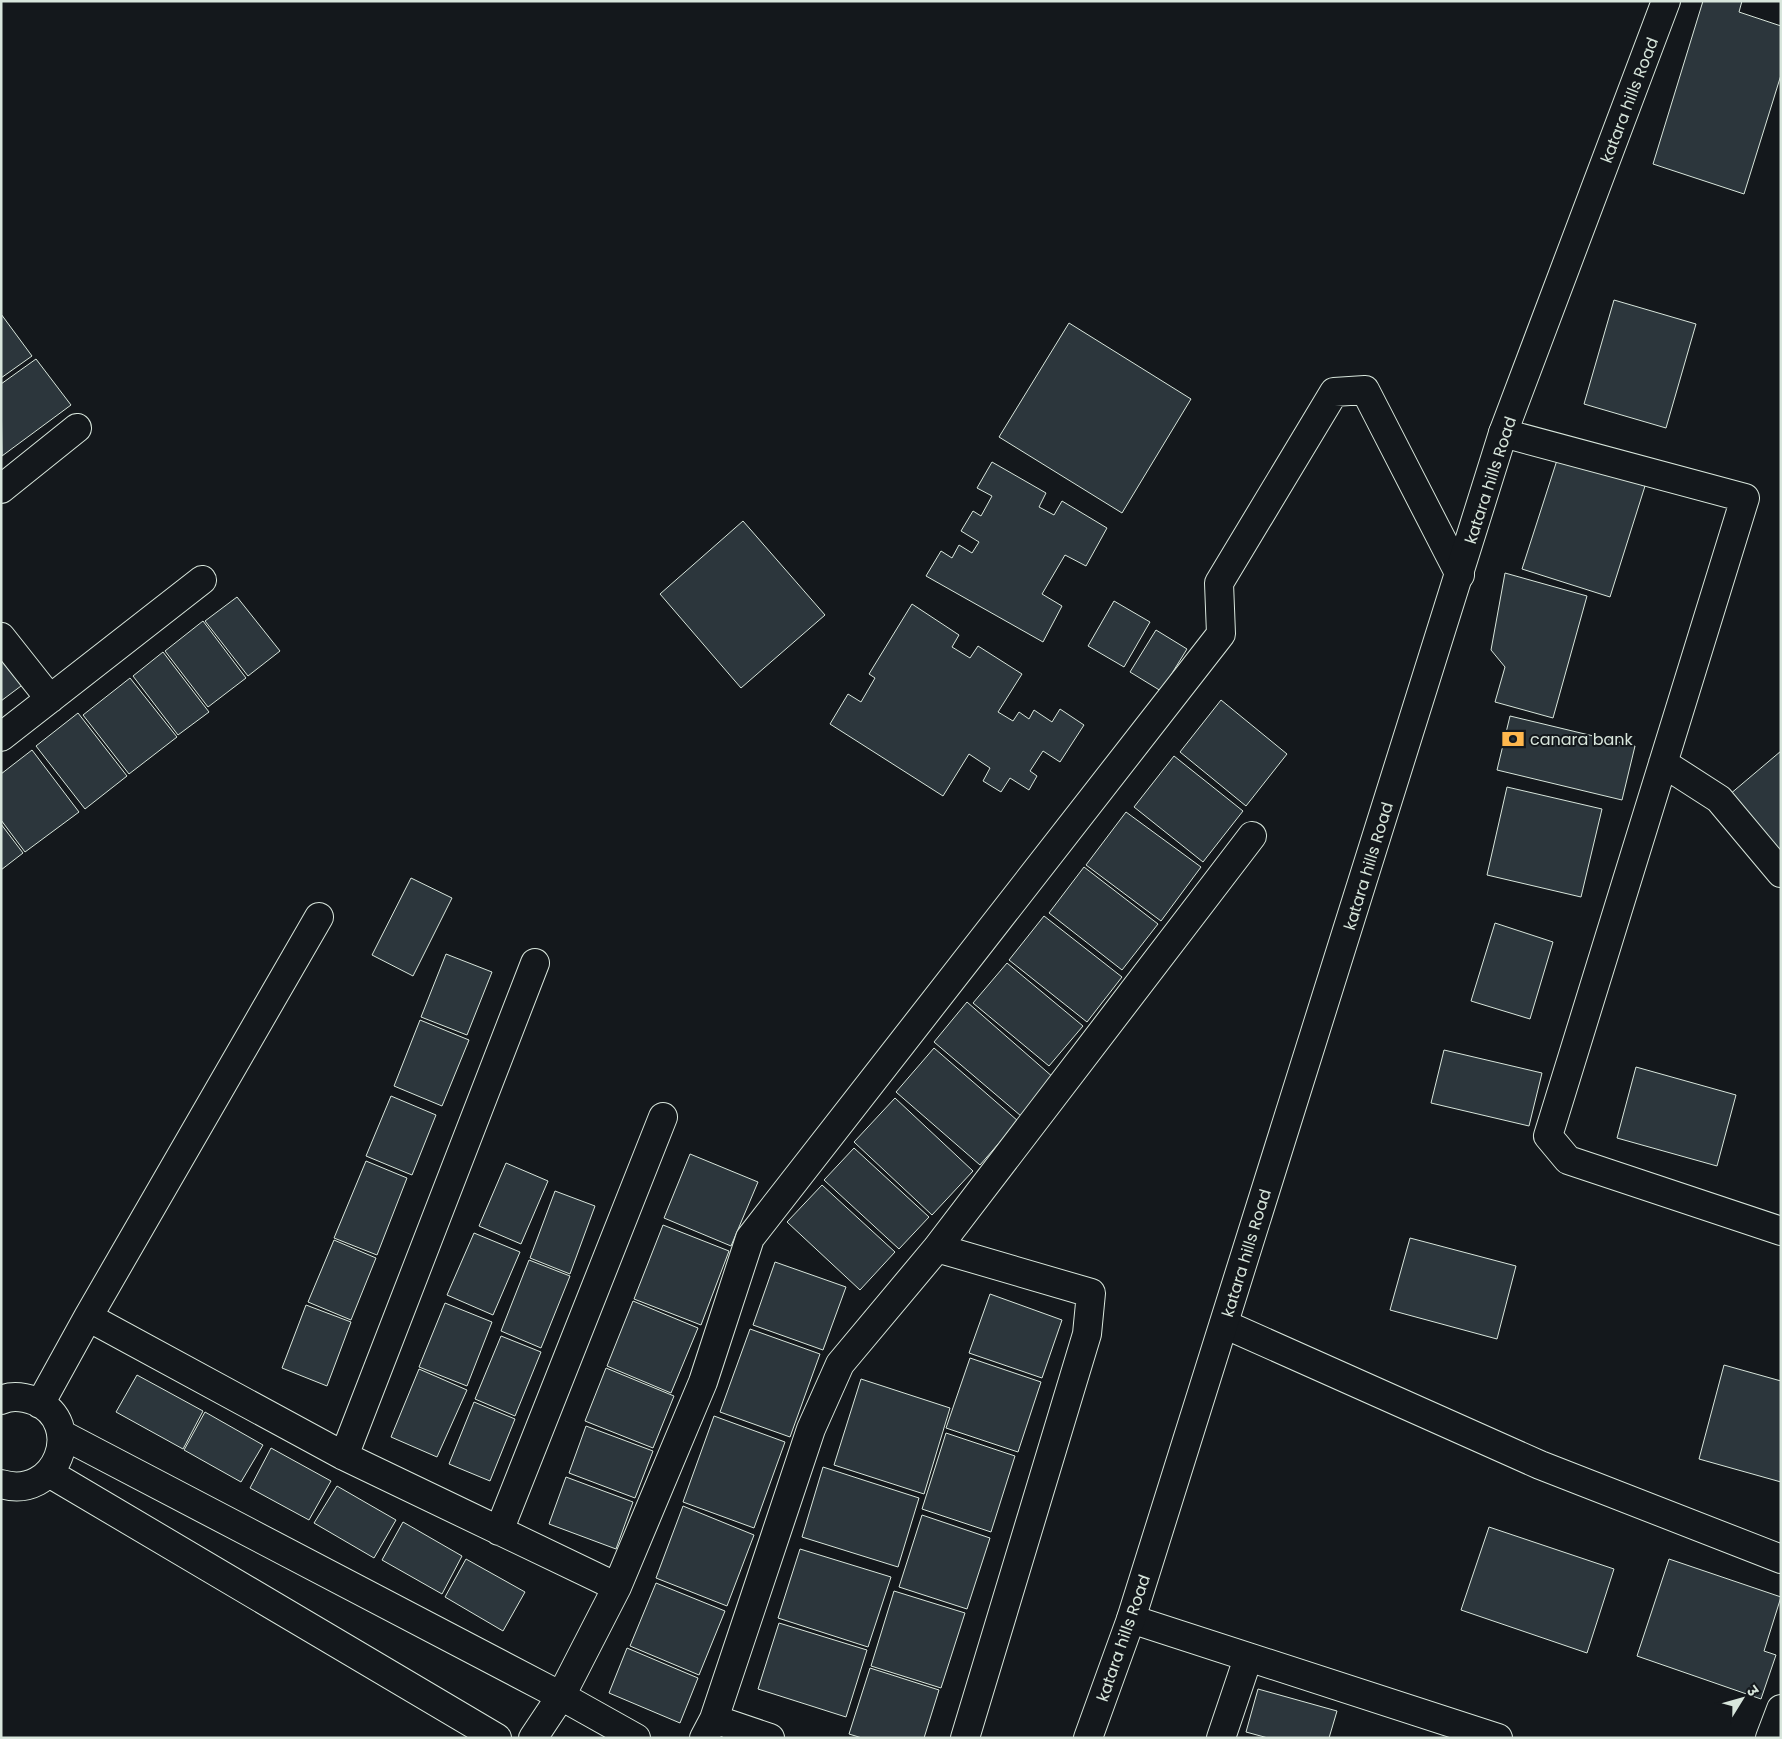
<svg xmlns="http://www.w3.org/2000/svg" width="1782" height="1739" font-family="Poppins,'Noto Sans Devanagari',sans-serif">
<rect width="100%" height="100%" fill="#14181c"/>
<path fill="#2c363c" stroke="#d8e6dc" d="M1703,1H1742L1739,12L1781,26V75L1744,194L1653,164Z
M1614,300L1696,324L1666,428L1584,404Z
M1,314L32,356L1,378Z
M1069,323L1191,399L1122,513L999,437Z
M36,359L71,405L2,456L1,384Z
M1558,457L1645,486L1610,597L1522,569Z
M992,462L1046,493L1039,507L1054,515L1062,501L1107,528L1086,566L1065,555L1042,594L1062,606L1043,642L926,576L941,551L952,558L959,545L972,553L979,542L961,531L973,511L981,516L992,496L977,488Z
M743,521L825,615L741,688L660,594Z
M1505,573L1587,596L1553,718L1495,702L1505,667L1491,650Z
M237,597L280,651L248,676L205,621Z
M1114,601L1150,622L1124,667L1088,646Z
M912,604L959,635L952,647L970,658L978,646L1022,674L998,712L1013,721L1019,712L1029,719L1034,710L1052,722L1060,709L1084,725L1060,762L1043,751L1030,771L1037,776L1029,790L1010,778L1001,792L983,781L990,768L969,754L943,796L830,724L848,694L861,702L875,678L869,674Z
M203,621L246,678L208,707L165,651Z
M1156,630L1187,649L1161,691L1130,672Z
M163,652L209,712L178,735L133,676Z
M1,653L25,683L1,701Z
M130,678L177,737L129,774L83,715Z
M1221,700L1287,754L1246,806L1180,752Z
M78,713L127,776L85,809L36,746Z
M1510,716L1635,746L1622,800L1497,770Z
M32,750L79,812L25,852L1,820V774Z
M1781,751V856L1729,795Z
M1174,756L1243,811L1203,862L1134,807Z
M1507,787L1602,809L1581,897L1487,875Z
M1126,812L1201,867L1161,921L1086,865Z
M1,824L23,853L1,870Z
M1084,867L1158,924L1122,970L1049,913Z
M411,878L452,898L413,976L372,955Z
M1044,916L1122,977L1087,1022L1009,960Z
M1495,923L1553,942L1530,1019L1471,1001Z
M446,954L492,972L467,1035L421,1017Z
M1007,963L1083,1026L1049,1066L973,1003Z
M967,1002L1054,1078L1021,1116L934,1042Z
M420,1020L469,1040L442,1106L394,1086Z
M934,1048L1018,1121L980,1165L896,1092Z
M1444,1050L1542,1073L1529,1126L1431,1103Z
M1636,1067L1736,1095L1717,1166L1617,1138Z
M391,1096L436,1115L412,1175L366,1156Z
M895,1098L973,1171L932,1215L854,1142Z
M854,1148L929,1217L899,1249L824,1180Z
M690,1154L758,1182L731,1246L664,1218Z
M366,1161L407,1178L377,1255L334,1238Z
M506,1163L548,1181L521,1244L479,1226Z
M822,1185L895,1252L860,1290L787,1222Z
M555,1191L595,1206L570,1274L530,1258Z
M663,1225L729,1251L701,1325L634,1299Z
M474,1233L520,1252L493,1315L447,1295Z
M1410,1238L1516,1266L1497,1339L1390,1310Z
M334,1240L376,1258L351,1320L308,1302Z
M529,1260L570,1276L541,1348L501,1331Z
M775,1262L846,1287L823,1350L753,1325Z
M990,1294L1062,1320L1042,1378L969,1353Z
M633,1301L698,1328L671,1393L607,1366Z
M445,1303L492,1322L467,1386L419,1367Z
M306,1305L351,1322L327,1386L282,1368Z
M750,1329L820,1354L790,1437L720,1412Z
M501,1336L541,1352L515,1416L475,1399Z
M970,1358L1041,1382L1018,1452L946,1428Z
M1724,1365L1781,1381V1482L1699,1459Z
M606,1368L674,1396L653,1448L585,1421Z
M419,1369L467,1390L437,1457L391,1437Z
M137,1375L203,1411L183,1449L116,1412Z
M861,1379L950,1408L924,1494L834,1465Z
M474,1402L515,1419L490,1481L449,1464Z
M205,1412L263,1445L241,1482L184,1450Z
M714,1416L785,1442L754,1528L683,1502Z
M586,1426L653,1451L635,1498L569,1473Z
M946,1433L1015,1456L991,1532L922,1509Z
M271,1448L331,1481L309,1520L250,1488Z
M823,1467L919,1498L898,1567L802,1537Z
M566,1477L633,1502L616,1549L549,1524Z
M337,1486L396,1520L374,1558L314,1523Z
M683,1506L754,1535L727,1606L656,1578Z
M922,1515L990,1538L967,1609L899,1587Z
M403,1522L462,1556L442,1594L382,1560Z
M1489,1527L1614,1569L1587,1653L1461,1610Z
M800,1549L891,1577L868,1647L778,1618Z
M466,1559L525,1592L503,1631L445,1597Z
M1669,1559L1781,1597L1764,1651L1776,1655L1761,1699L1637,1656Z
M656,1583L725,1611L699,1675L630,1646Z
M894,1591L965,1613L941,1688L871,1666Z
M779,1623L867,1650L846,1717L758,1689Z
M627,1648L698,1678L680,1723L609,1693Z
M870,1668L939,1690L924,1738H862L849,1734Z
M1258,1689L1337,1711L1329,1738H1268L1246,1732Z"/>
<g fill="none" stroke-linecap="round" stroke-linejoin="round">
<defs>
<path id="minor" d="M1503,433L1745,498L1548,1136L1568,1160L1781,1231
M1,489L77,428
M1,637L50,699
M1,737L202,580
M1663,763L1719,799L1781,873
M937,1248L1091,1293L1087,1334L965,1738
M88,1317L319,917
M1224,1324L1540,1465L1781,1559
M1,1400C12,1395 24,1397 35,1401C86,1423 57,1501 1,1484
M40,1404L88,1317L344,1456L617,1587
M61,1434L561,1696L636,1738
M344,1456L535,963
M49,1473L497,1738
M499,1531L663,1117
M1131,1619L1498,1738
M714,1719L770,1738
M533,1738L561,1696L617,1587L703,1382L750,1238L1221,634L1219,583L1334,392L1365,390L1460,575
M704,1738L714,1719L811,1429L840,1364L937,1248L1252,836
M1221,1738L1248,1658
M1770,1738L1781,1709"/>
<path id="major" d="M1088,1738L1131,1619L1503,433L1666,1"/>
</defs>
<use href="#minor" stroke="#d8e6dc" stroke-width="30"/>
<use href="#major" stroke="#d8e6dc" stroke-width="30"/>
<use href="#minor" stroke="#14181c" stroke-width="28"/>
<use href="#major" stroke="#14181c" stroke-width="28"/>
</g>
<defs>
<symbol id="bank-bare" viewBox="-9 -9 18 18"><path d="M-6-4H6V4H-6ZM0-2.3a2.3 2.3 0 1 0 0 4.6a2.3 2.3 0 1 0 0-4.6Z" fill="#ffb74d" stroke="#14181c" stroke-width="2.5" paint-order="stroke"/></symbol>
</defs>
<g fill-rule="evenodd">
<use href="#bank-bare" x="1497" y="723" width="32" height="32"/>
</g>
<g text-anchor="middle" stroke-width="4" stroke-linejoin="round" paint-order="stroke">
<g font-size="16" fill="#d8e6dc" stroke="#14181c">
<text transform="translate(1629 100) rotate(-69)" y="6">katara hills Road</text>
<text transform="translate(1490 480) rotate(-72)" y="6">katara hills Road</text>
<text transform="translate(1368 866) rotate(-73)" y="6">katara hills Road</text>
<text transform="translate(1246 1253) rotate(-73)" y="6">katara hills Road</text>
<text transform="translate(1123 1638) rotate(-71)" y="6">katara hills Road</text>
</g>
<g font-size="16" fill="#d8e6dc" stroke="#14181c" text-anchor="start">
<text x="1530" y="745">canara bank</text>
</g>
</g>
<rect width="1782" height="1739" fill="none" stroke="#d8e6dc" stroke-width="5"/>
<g transform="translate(1742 1699) rotate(53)" stroke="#14181c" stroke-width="4" paint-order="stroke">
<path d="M0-4L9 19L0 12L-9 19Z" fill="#d8e6dc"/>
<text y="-8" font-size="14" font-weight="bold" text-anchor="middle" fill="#d8e6dc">उ</text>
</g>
</svg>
